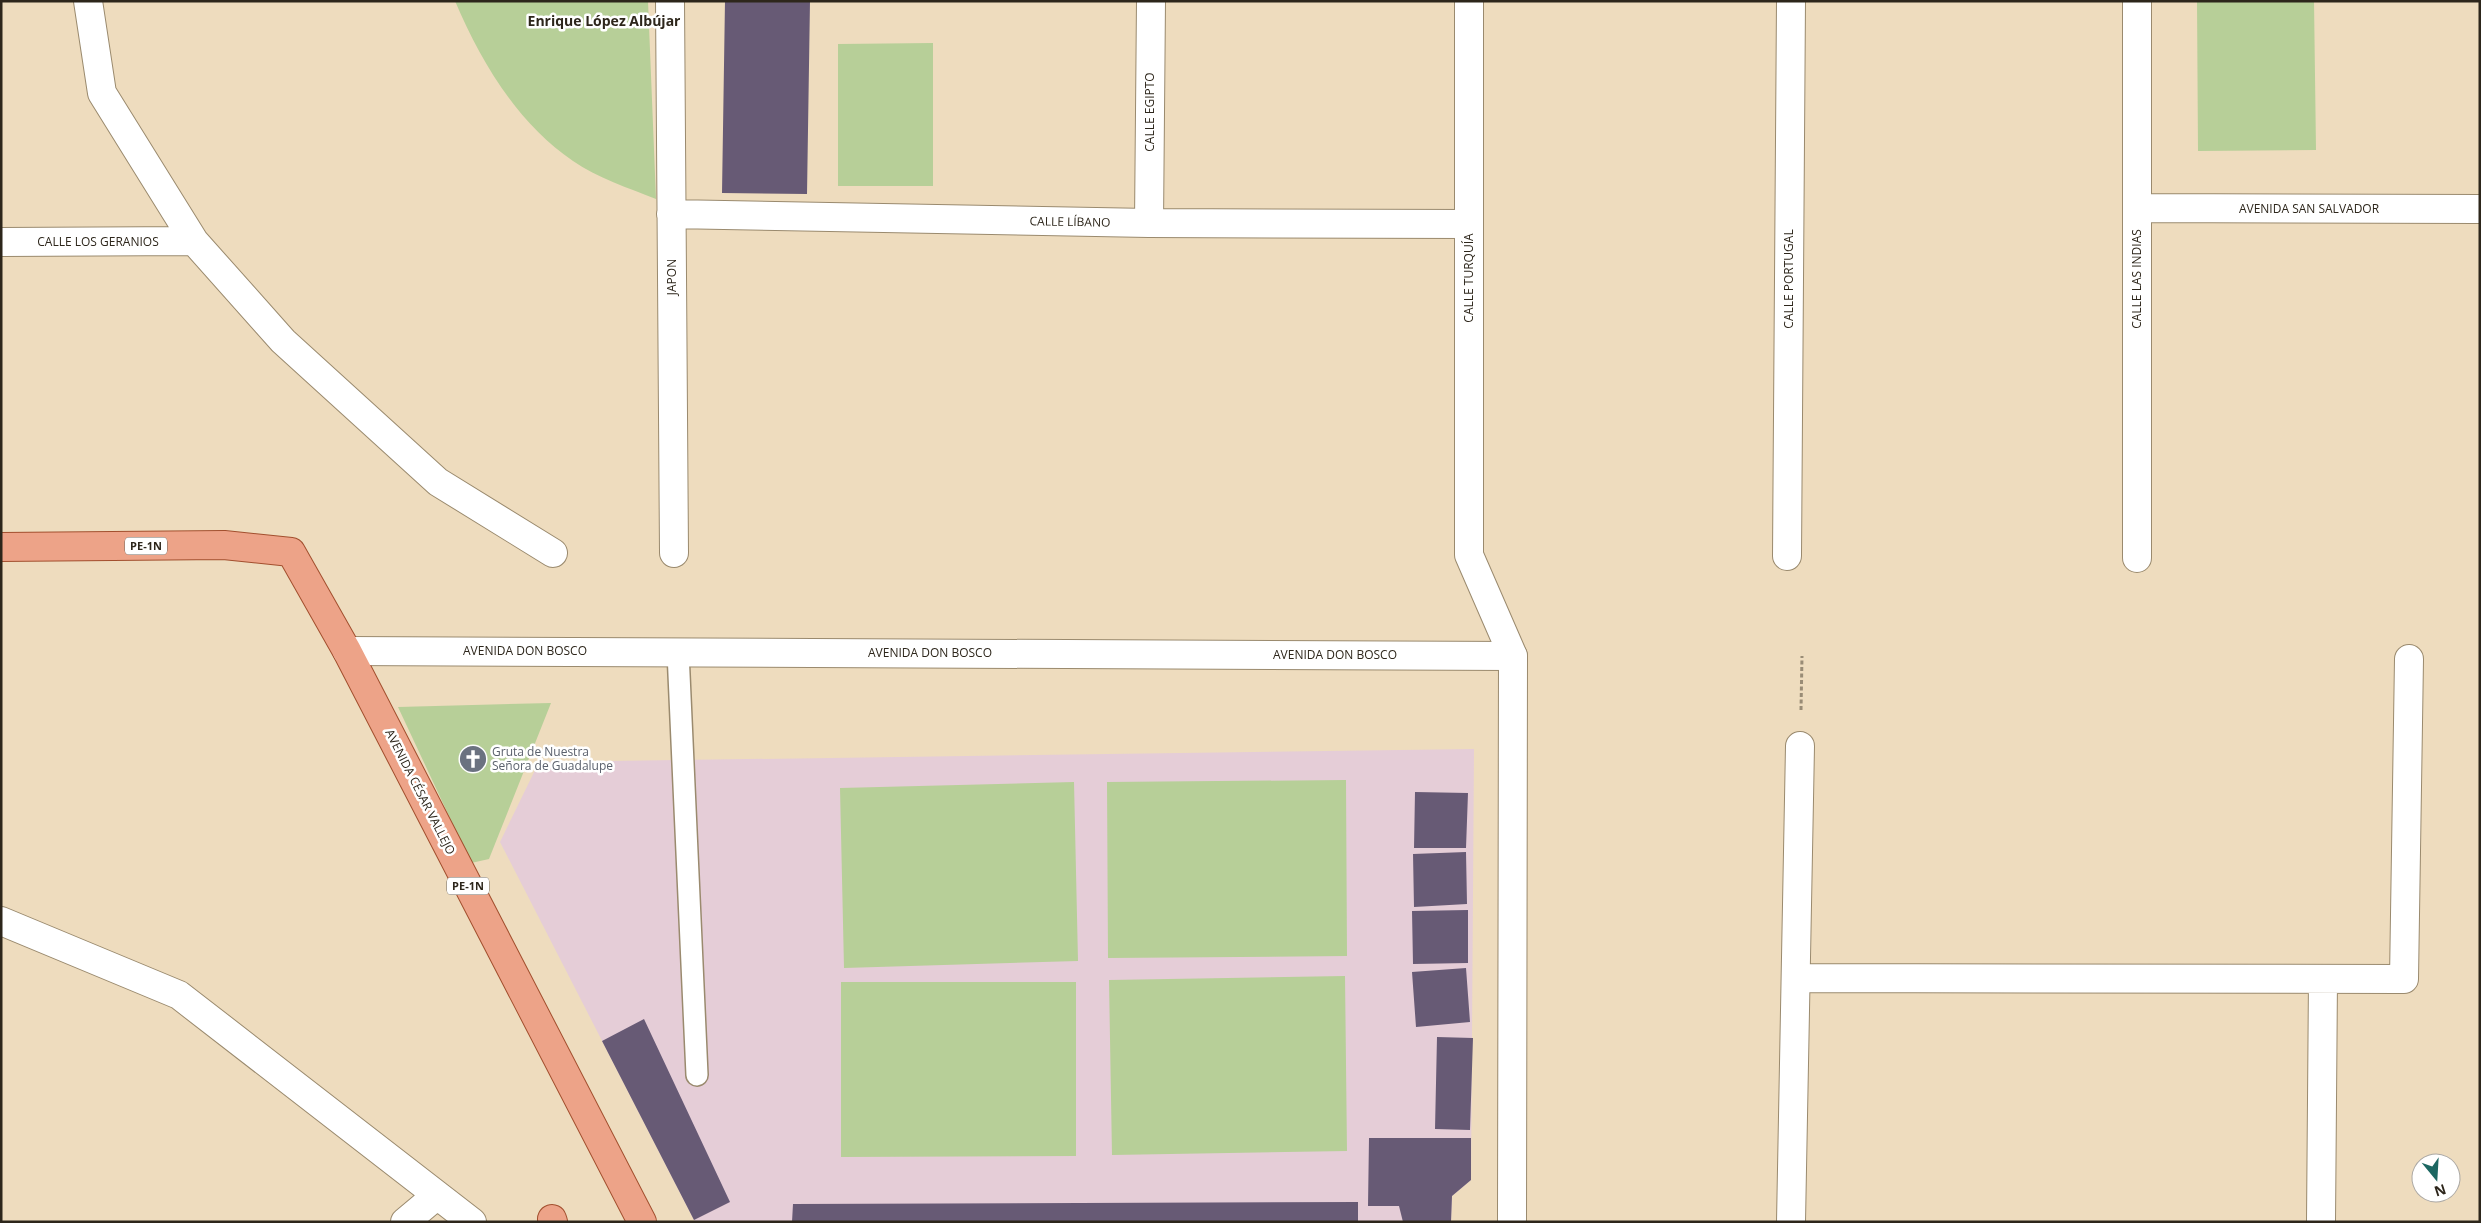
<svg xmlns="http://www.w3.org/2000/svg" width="2481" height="1223" font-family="'Open Sans',sans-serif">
<rect width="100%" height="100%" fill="#eedcbe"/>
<path fill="#e5cdd7" d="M1474,749L1471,1180L1452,1196L1451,1222H695L500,842L539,762Z"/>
<path fill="#b7cf98" d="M455,1H648L656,199C629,188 597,178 573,161C518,124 481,62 455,1Z
M2197,1H2314L2316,150L2198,151Z
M933,43V186H838V44Z
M551,703L489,859L471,863L398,707Z
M1346,780L1347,956L1108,958L1107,782Z
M1074,782L1078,961L844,968L840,788Z
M1345,976L1347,1151L1112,1155L1109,980Z
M841,982H1076V1156L841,1157Z"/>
<path fill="#675a75" d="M725,1H810L807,194L722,193Z
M1415,792L1468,793L1466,848H1414Z
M1466,852L1467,904L1414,907L1413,854Z
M1468,910V963L1413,964L1412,911Z
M1466,968L1470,1022L1416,1027L1412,972Z
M644,1019L730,1202L694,1220L602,1041Z
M1437,1037L1473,1038L1470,1130L1435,1129Z
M1369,1138H1471V1180L1452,1196L1451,1222H1403L1399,1206H1368Z
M1358,1202V1222H792L793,1204Z"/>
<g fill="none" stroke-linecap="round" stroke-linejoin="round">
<defs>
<path id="lane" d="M678,652L697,1075"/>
<path id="street" d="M88,1L102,93L194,241L283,341L438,482L553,553
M670,1L674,553
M1469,1V555L1513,656L1512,1222
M2137,1V558
M2137,208L2480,209
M671,214L1149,223L1469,224
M1149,223L1151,1
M1,242L194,241
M1787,556L1791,1
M1,921L179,995L472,1222
M1797,978L2404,979L2409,659
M405,1222L436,1196
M1791,1222L1800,746
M2321,1222L2323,979"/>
<path id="secondary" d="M347,651L1513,656"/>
<path id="primary" d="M1,547L224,545L291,552L347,651L642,1222
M552,1219L553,1222"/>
</defs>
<use href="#lane" stroke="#9a8a6e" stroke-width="24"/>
<use href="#street" stroke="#9a8a6e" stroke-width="30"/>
<use href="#secondary" stroke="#9a8a6e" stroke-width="30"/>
<use href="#primary" stroke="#a24f2e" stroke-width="30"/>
<path stroke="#998c76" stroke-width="3" stroke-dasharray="4 2.5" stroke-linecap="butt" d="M1801,710L1802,656"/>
<use href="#lane" stroke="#fff" stroke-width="21"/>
<use href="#street" stroke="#fff" stroke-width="28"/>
<use href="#secondary" stroke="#fff" stroke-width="28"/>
<use href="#primary" stroke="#eda388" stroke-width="28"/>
</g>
<defs>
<symbol id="church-disc" viewBox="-11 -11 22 22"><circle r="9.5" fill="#6b7280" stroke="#fff"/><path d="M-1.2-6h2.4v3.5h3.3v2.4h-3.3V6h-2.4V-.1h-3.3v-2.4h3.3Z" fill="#fff"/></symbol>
</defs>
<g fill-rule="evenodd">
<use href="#church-disc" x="457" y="743" width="32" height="32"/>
</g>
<g text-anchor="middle" stroke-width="5" stroke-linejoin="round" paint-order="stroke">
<g fill="#fff" stroke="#6c675f" stroke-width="1">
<rect x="125" y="537.5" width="42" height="17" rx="4"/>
<rect x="447" y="877.5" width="42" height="17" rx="4"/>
</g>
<g font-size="11" font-weight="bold" fill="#2d261b">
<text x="146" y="550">PE-1N</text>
<text x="468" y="890">PE-1N</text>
</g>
<g font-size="12" fill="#2d261b" stroke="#fff">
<text transform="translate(1150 112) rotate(-90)" y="4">CALLE EGIPTO</text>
<text x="2309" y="213">AVENIDA SAN SALVADOR</text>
<text transform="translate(1070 222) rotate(1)" y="4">CALLE LÍBANO</text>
<text x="98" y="246">CALLE LOS GERANIOS</text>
<text transform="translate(672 277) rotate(-90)" y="4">JAPON</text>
<text transform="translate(1469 278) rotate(-90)" y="4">CALLE TURQUÍA</text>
<text transform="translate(1789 279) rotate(-90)" y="4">CALLE PORTUGAL</text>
<text transform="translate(2137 279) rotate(-90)" y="4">CALLE LAS INDIAS</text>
<text x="525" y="655">AVENIDA DON BOSCO</text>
<text x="930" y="657">AVENIDA DON BOSCO</text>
<text x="1335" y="659">AVENIDA DON BOSCO</text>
<text transform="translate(420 792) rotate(63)" y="4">AVENIDA CÉSAR VALLEJO</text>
</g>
<g font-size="12" fill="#5b616d" stroke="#fff" text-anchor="start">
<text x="492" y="756">Gruta de Nuestra<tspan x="492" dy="14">Señora de Guadalupe</tspan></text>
</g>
<g font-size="14" font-weight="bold" fill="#2d261b" stroke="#fff">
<text x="604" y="26">Enrique López Albújar</text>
</g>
</g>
<rect width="2481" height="1223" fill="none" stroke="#2d261b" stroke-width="5"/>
<g transform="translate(2436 1178) rotate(162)"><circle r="24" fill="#ffffff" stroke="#aba8a4"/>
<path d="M0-4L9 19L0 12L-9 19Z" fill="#1c6762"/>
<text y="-8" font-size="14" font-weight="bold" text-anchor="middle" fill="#2d261b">N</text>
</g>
</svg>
